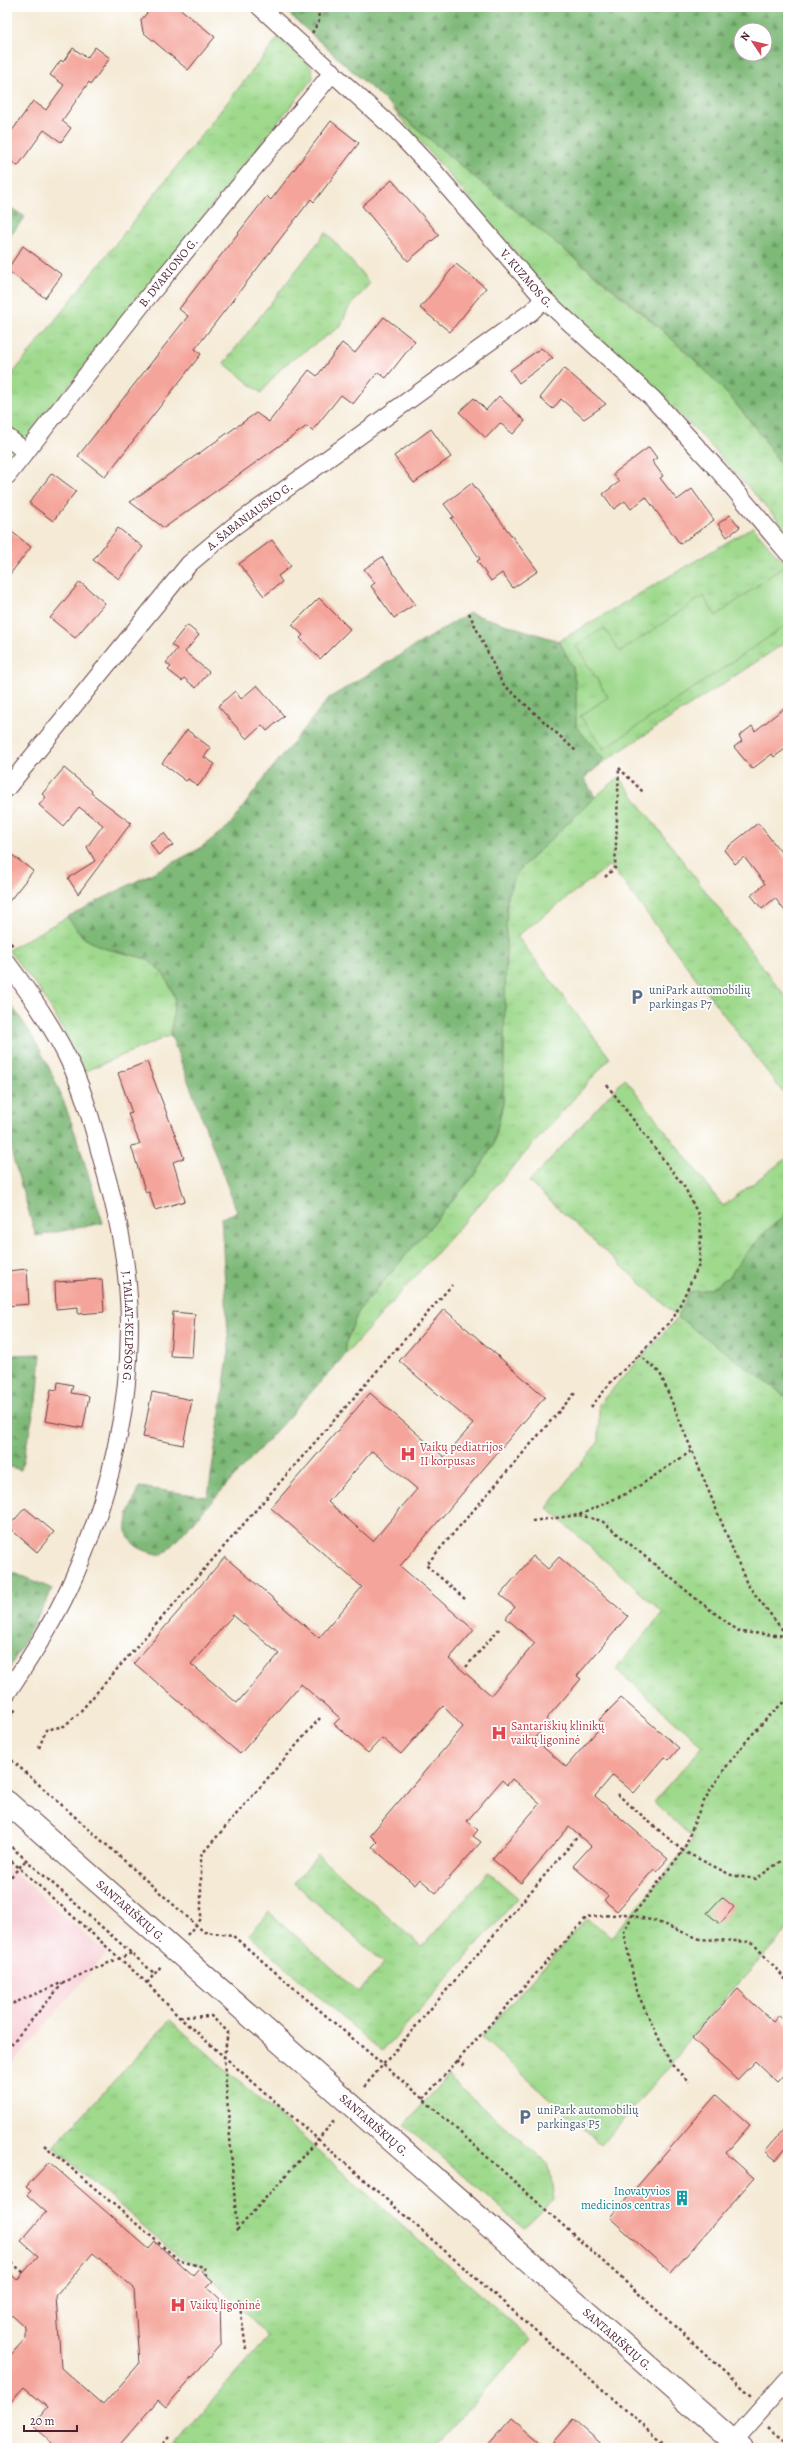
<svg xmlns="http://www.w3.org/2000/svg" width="795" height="2455" font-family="Alegreya,serif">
<defs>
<pattern id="grass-tufts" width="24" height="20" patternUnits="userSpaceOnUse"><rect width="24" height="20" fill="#9ed98c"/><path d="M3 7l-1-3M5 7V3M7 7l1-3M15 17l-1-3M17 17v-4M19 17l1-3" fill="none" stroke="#8aba79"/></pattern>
<pattern id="forest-firs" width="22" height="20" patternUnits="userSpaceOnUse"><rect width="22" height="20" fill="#7eb978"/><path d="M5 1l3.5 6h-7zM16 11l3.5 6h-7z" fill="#699663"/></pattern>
</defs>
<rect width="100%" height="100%" fill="#fff"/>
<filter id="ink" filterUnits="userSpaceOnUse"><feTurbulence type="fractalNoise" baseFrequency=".025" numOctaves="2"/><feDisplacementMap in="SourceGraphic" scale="8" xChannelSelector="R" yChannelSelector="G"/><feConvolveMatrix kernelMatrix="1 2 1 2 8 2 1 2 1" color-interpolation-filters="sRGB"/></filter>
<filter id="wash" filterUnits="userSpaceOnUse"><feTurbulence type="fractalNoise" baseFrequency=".012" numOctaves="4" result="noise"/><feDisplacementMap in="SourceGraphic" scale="16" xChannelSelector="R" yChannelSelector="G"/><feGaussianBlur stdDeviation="0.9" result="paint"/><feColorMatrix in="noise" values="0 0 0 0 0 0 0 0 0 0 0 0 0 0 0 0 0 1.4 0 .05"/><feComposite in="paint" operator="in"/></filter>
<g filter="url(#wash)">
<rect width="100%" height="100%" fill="#f4ead5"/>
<path fill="#f7cfd5" d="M7,1866L107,1953L7,2070Z"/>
<path fill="url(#grass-tufts)" stroke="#747c5c" d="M279,37L312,68L313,78L7,464V381Z
M392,108L663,331L714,378L764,438L783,469L788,485V531L699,433L545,287Z
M326,232L370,283L348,309L341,326L283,366L261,393L224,363Z
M753,527L775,553L788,564V641L605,761L576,726V688L573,667L559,641Z
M619,777L788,1000V1099L610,865L517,936L610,1058L346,1354L345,1345L359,1310L478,1171L493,1145L503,1104L507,896L517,872L595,797Z
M67,917L84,938L103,948L148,959L165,976L175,997L171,1035L83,1072L61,1026L40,990L8,950Z
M625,1078L723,1206L788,1157V1213L765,1232L742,1258L730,1276L710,1289L689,1293L678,1317L788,1398V1929L691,2036L671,2064L601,2145L481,2037L587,1918L612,1937L694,1839L654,1802L703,1746L616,1669L663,1613L547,1508L599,1441V1404L678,1317L529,1182Z
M318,1855L422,1947L488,1872L518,1898L382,2052L249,1935L269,1912L359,1992L384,1963L294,1883Z
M170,2020L531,2339L434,2448H171L268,2337L201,2266L181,2259L53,2147Z
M447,2076L549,2165L554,2200L524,2228L405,2125Z"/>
<path fill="url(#forest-firs)" stroke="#646c52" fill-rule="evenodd" d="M282,7H788V485C780,459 764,438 746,416C679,333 587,270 505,202C428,139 354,74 282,7ZM741,30H765V54H741Z
M7,205L25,217L7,240Z
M469,613L559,641L573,667L576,688V726L605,761L584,778L595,797L517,872L507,896L503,1104L493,1145L478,1171L359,1310L345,1345L346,1354L163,1555C113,1547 125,1522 139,1487L208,1497L229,1350L221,1218L237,1212L171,1035L175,997L165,976L148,959L103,948L84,938L67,917L199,849L229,826L268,773L329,698Z
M7,1000C59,1064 79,1146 103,1223L36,1236L7,1138Z
M788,1213V1398L678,1317L689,1292L710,1289L730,1276L742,1258L765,1232Z
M41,1354L38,1392L21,1470L7,1466V1355Z
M7,1570L53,1589L7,1673Z"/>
<path fill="#9ed98c" stroke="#747c5c" d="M784,566L788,571V624L604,749L580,716L608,697L576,646L604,628L620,652L703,596L716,616Z"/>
<g id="blocks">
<path fill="#f4a49a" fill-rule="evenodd" d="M152,7H178L215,37L188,70L143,32L141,20Z
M95,47L110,58L91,84L89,82L62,121L71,128L61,142L44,130L18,166L7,159V138L33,101L46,110L64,85L50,75L61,60L63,62L73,48L87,58Z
M331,121L359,143L314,202L311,199L195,349L201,354L105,477L78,456L188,316L179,309L267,196L271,200Z
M392,180L439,235L408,261L362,206Z
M23,246L62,275L45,298L7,270Z
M456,264L486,288L450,332L420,308Z
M384,317L415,341L386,378L378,372L353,404L341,395L312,431L307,426L164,528L130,502L256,413L269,422L309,370L317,376L342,343L355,353Z
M541,348L553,358L519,383L510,370Z
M564,368L579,381L606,404L584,419L561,399L553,409L540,398Z
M499,396L525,421L513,434L500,423L486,438L459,412L474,398L486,410Z
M431,429L451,457L414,483L394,456Z
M649,447L657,458L652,461L663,476L660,478L677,500L692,489L714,520L680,544L646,497L631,509L625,501L614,509L603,494L619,482L613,474Z
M52,473L76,491L53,521L29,503Z
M472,483L538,571L513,588L502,573L491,581L477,561L480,559L451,518L454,517L444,504Z
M730,515L740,527L727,537L718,524Z
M7,528L31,547L7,578Z
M118,528L143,547L119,579L93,560Z
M272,540L291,566L278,576L282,582L264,596L239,564Z
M382,557L415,604L394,618L371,586L375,583L364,569Z
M80,582L105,603L75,638L50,618Z
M319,598L350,629L320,659L300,638L303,635L292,625Z
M187,625L199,635L185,652L209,672L196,688L184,678L182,681L168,670L171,667L166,663L177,649L171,645Z
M257,685L284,716L267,731L262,725L247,739L218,706L235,691L241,699Z
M788,705V747L774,757L772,754L752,769L734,747L742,741L739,736L752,726L755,731Z
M187,730L211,748L204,757L215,764L198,786L188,779L186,781L162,763Z
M64,768L92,791L91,793L131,823L78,894L68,878L95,861L87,847L103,825L79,807L63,826L39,805L46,797L42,794Z
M758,823L788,861V915L775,898L762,909L751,895L765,884L744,857L735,864L724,850Z
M164,833L173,845L158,855L150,842Z
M7,851L33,871L7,904Z
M147,1062L184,1158L173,1162L185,1201L155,1210L149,1192L146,1193L131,1146L140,1144L128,1114L132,1113L118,1073Z
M27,1269L29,1304L7,1306V1271Z
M102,1279L104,1312L78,1314V1307L56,1309L55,1282Z
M444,1309L545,1397L400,1566L474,1630L449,1659L491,1695L535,1643L506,1618L515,1607L500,1595L533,1556L548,1569L559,1557L628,1616L577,1676L581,1679L546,1719L549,1722L534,1739L566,1767L603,1724L599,1720L621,1698L679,1748L669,1760L665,1757L634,1793L613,1775L595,1796L668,1859L657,1871L654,1869L617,1911L604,1900L608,1896L573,1866L591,1846L569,1827L521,1883L492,1859L540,1803L512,1779L507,1785L502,1780L467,1821L478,1830L473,1836L481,1842L436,1893L420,1879L415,1885L372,1847L377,1842L370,1835L463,1727L443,1706L401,1754L382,1738L368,1753L334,1724L340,1718L301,1684L240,1754L134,1663L225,1557L319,1638L362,1587L271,1508L370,1393L444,1457L473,1424L399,1361ZM372,1451L417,1489L373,1541L328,1502ZM233,1615L279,1654L237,1703L191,1664Z
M173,1312L195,1314L192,1357L170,1356Z
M58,1382L73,1385L71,1393L89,1396L83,1428L45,1421L51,1389L57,1390Z
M152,1392L192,1400L183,1445L143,1437Z
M25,1508L54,1532L37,1552L8,1527Z
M722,1897L734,1907L720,1924L707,1913Z
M738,1989L773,2022L779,2015L788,2024V2070L777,2082L755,2061L737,2080L692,2038Z
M716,2095L750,2125L726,2153L754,2178L671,2273L610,2218Z
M788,2124V2146L776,2160L765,2151Z
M49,2162L149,2249L155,2242L193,2276L199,2269L213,2281L207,2287L220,2299L221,2344L166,2407L158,2400L117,2448H59L32,2425L47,2407L24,2387L7,2406V2359L25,2339V2327L7,2311V2271L17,2280L38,2256L21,2241L46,2212L27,2195L31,2191L26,2187ZM93,2253L134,2288L139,2364L103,2405L61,2368L56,2296Z
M512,2418L547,2448H485Z
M573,2419L606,2448H548Z"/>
</g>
</g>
<g filter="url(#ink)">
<use href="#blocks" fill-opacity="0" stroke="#643d44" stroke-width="1"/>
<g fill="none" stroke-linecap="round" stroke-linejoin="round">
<defs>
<g id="minor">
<path id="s1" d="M260,7L394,129L432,169L544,299L653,399L719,471L788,553"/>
<path d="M7,437L26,452"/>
<path id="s2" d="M7,476L147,298L333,72"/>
<path id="s3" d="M7,788L189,564L233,527L531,312L544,299"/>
<path id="s4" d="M7,963C32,996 56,1031 73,1069C87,1101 95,1134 104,1167C117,1212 127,1259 129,1306C133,1402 109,1501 69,1588C52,1625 29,1659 7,1693"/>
<path d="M733,2441L788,2379"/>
</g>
<g id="major">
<path id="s5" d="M7,1802L741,2448"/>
</g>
</defs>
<use href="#minor" stroke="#643d44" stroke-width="19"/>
<use href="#major" stroke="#643d44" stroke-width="24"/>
<path stroke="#643d44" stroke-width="2.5" stroke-dasharray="3 3" stroke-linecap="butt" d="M312,33L319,21L318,7
M469,613L502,683L576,751
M619,768L644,793
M605,877L615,868L619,768
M7,938L13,946
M607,1085L685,1188L699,1216L701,1236L699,1265L674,1317L639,1355L660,1373L747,1584L788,1637
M591,1407L612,1381L639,1355
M579,1515L602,1521L700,1602L740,1632L787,1636
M532,1521L579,1515L630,1492L693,1450
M465,1599L426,1565L575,1393
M466,1667L499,1629
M788,1698C755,1728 725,1764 703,1803C695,1818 690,1836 683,1851L731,1875L756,1879L788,1856
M7,1722L17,1707
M39,1748L46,1730L64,1726L78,1714L452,1285
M7,1756L204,1932L232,1935L423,2099L752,2396
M617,1794L683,1851L632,1916L624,1932L636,1990L671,2064L689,2082
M7,1843L155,1974
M7,1857L147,1983L179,2017L669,2448
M7,1881L26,1860
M187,1935L201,1919V1855L320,1718
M147,1983L162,1965
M7,2006L132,1953
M180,2017L211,2016L228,2032L224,2057L237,2231
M7,2049L64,1982
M457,2060L464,2066
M364,2087L579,1835
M423,2099L587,1917L625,1914L655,1921L700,1939L752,1942L788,1982
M44,2145L180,2261L204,2267L206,2275
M237,2230L335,2120
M7,2259L24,2273
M239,2299L246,2349
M769,2427L788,2444
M159,2448L169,2437"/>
<use href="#minor" stroke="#fff" stroke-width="17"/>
<use href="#major" stroke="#fff" stroke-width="22"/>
</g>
</g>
<defs>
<symbol id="parking-bare" viewBox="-9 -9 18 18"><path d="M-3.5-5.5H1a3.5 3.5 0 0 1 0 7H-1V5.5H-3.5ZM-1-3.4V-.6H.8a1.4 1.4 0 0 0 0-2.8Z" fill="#5c6f8a" stroke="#fff" stroke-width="2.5" paint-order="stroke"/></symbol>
<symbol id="hospital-bare" viewBox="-9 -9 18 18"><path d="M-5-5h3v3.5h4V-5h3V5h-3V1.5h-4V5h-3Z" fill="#e0444e" stroke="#fff" stroke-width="2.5" paint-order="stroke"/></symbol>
<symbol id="building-bare" viewBox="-9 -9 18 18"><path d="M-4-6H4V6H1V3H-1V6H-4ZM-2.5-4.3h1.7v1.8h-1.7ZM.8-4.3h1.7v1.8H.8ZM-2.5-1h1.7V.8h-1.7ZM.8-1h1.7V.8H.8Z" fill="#0f9aa8" stroke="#fff" stroke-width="2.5" paint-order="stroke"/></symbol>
</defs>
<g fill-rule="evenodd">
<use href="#parking-bare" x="626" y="986" width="22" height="22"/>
<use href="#hospital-bare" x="397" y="1443" width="22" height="22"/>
<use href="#hospital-bare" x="488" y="1722" width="22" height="22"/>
<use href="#parking-bare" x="514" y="2106" width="22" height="22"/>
<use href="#building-bare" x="671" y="2187" width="22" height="22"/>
<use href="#hospital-bare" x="167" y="2294" width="22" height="22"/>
</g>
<g text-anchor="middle" stroke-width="3.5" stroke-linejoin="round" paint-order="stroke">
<g font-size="12" fill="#4a1f2b" stroke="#fff">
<text dy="4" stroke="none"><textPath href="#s2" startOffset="260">B. DVARIONO G.</textPath></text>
<text dy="4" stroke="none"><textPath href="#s1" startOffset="381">V. KUZMOS G.</textPath></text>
<text dy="4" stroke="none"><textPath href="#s3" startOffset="366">A. ŠABANIAUSKO G.</textPath></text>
<text dy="4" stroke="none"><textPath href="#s4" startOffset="391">J. TALLAT-KELPŠOS G.</textPath></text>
<text dy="4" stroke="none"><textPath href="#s5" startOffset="165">SANTARIŠKIŲ G.</textPath></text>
<text dy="4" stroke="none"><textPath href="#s5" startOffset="489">SANTARIŠKIŲ G.</textPath></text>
<text dy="4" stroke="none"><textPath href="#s5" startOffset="813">SANTARIŠKIŲ G.</textPath></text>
</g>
<g font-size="12" fill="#4e5e75" stroke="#fff" text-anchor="start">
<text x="649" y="994">uniPark automobilių<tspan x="649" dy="14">parkingas P7</tspan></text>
<text x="537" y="2114">uniPark automobilių<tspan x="537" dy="14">parkingas P5</tspan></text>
</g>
<g font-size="12" fill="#be3a42" stroke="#fff" text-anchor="start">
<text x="420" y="1451">Vaikų pediatrijos<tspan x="420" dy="14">II korpusas</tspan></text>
<text x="511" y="1730">Santariškių klinikų<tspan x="511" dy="14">vaikų ligoninė</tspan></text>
<text x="190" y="2309">Vaikų ligoninė</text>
</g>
<g font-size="12" fill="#0d838f" stroke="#fff" text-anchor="end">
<text x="670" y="2195">Inovatyvios<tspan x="670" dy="14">medicinos centras</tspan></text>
</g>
</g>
<rect width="795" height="2455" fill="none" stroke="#fff" stroke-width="24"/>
<g transform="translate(753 42) rotate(305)"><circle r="19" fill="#ffffff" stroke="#b7a5aa"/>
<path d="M0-3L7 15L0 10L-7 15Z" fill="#d1495b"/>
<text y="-6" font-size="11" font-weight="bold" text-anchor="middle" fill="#4a1f2b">N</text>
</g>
<path d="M24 2425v6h53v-6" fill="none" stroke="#4a1f2b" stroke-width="2"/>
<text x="30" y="2425" font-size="12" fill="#4a1f2b" stroke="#ffffff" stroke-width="3" paint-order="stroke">20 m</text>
</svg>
